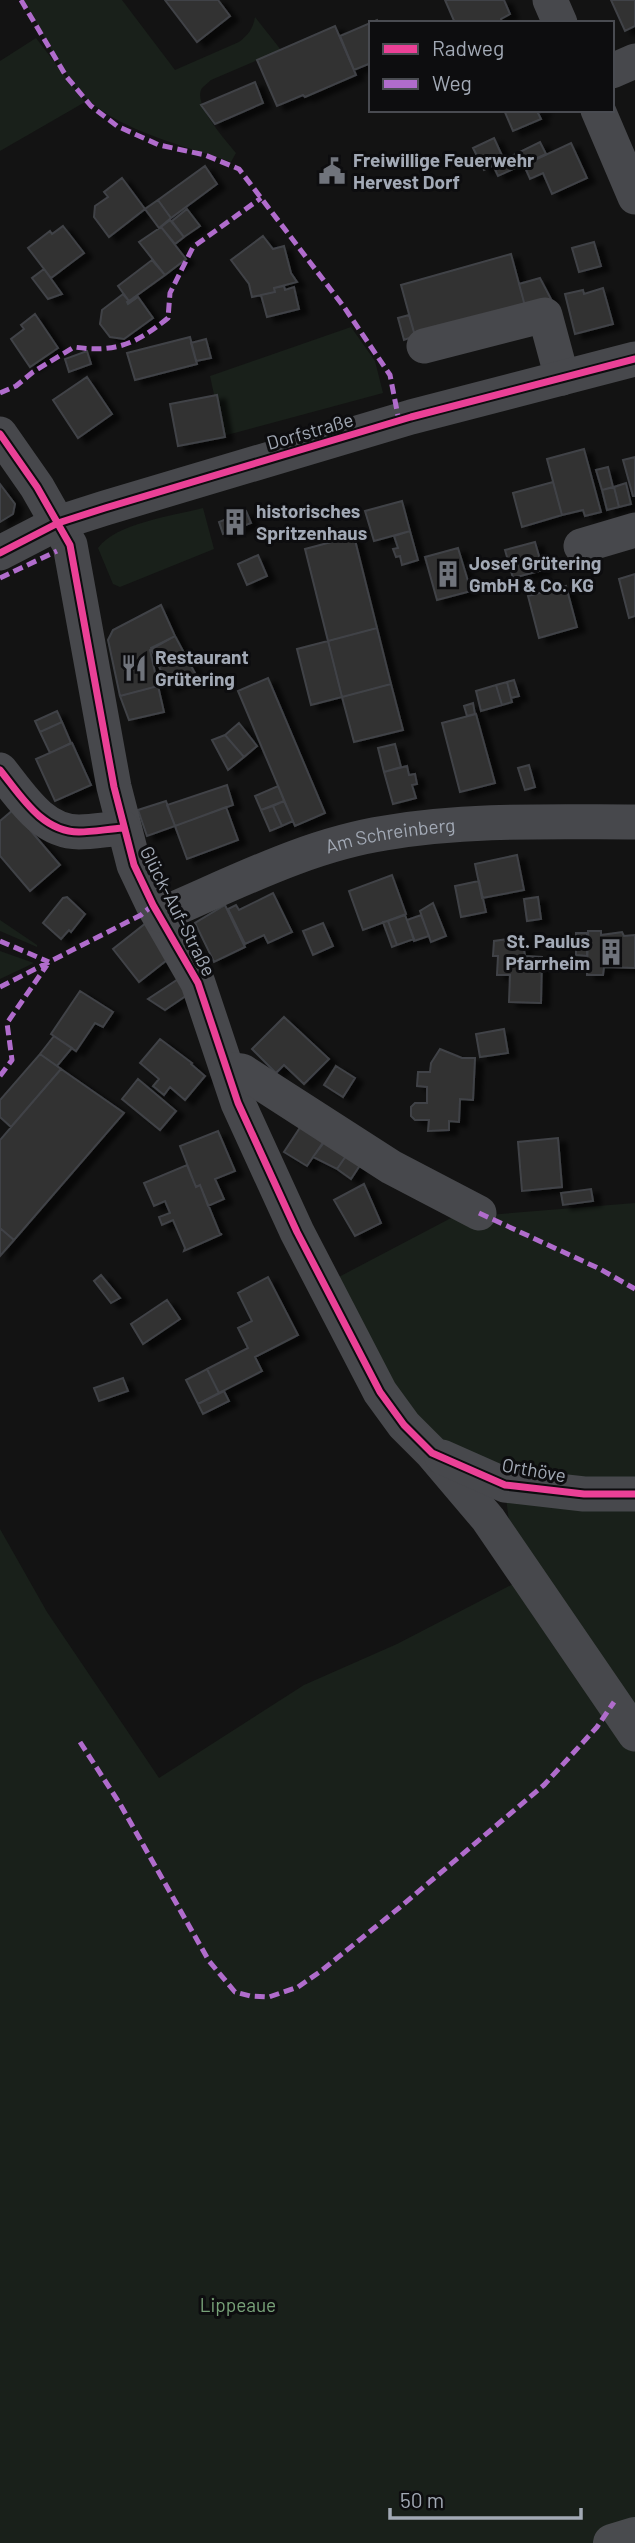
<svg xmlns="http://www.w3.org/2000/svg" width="635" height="2543" font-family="Barlow,sans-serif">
<defs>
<filter id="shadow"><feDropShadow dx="8" dy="4.5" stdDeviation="2" flood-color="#0009"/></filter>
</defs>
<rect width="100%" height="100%" fill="#131313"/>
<path fill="#19201a" d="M24,0H122L175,70L239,42C248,35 253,29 255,17L281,50L211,80C210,81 203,87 202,88C192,104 226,140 236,153L231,162C185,146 124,132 88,100C62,76 42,31 24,0Z
M36,38L85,102L0,151V61Z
M351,327L375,361L383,393L223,436L210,376Z
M203,508L214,549L120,587L113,584L98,548C116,523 173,516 203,508Z
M0,920L37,945V947L0,931Z
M0,951L34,963L0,979Z
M635,1203V1486L505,1474L439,1444L399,1400L335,1279L451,1218Z
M506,1498L635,1504V2543H0V1529L47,1612L159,1778L304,1685L397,1644L517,1582Z"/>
<path fill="#313132" stroke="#414347" stroke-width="2" filter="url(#shadow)" d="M165,0H218L230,16L197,42Z
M445,0H504L510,14L501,19L502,23H455Z
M611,0H635V26L625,31Z
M377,20L378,23H371V63L354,70L340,36Z
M335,26L356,75L305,97L303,95L277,106L257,60Z
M255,82L263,103L215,124L201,105Z
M504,110H544L538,113L541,119L513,131Z
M494,138L504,160L484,170L473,148Z
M540,142L546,154L498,176L493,165Z
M571,143L587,178L552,194L543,173L530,179L524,165Z
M205,166L217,184L171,218L158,200Z
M122,178L145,209L109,237L94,217L95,206L108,197L104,192Z
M158,200L171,218L159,228L145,209Z
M187,209L200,226L184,237L172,221Z
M170,220L184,237L175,244L161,227Z
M63,226L84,253L51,278L28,248L50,231L52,234Z
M161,227L186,259L165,275L139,242Z
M263,236L273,249L284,246L291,273L297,282L274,288L275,292L252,297L249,284L231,260Z
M594,242L601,266L579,272L572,248Z
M511,254L525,306L415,336L401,285Z
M152,260L165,275L129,301L118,286Z
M44,269L62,294L48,299L32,278Z
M540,278L551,299L525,306L519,284Z
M284,286L285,290L294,287L299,309L267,317L261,295L275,292L274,288Z
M603,288L613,324L575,334L565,294L583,290L584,294Z
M123,294L129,301L127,302L128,304L138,297L153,318L124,339L110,337L100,324L102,310Z
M35,314L58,348L30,367L11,339L24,329L21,325Z
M409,315L415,336L404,340L398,318Z
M190,337L197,364L135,380L127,353Z
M206,339L211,358L196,361L191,343Z
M87,351L91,364L69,372L65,359Z
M87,377L112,414L78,438L53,400Z
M217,395L225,437L178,446L170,404Z
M584,449L601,512L585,516L583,510L562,515L547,459Z
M635,457V496H633L623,460Z
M608,467L613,487L602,490L596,470Z
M553,482L562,515L522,527L513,493Z
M626,483L631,504L619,507L614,487Z
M0,484L15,504L13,514L0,522Z
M614,487L619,507L607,510L602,490Z
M402,501L410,531L374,541L365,511Z
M246,511L251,523L223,534L219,522Z
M410,531L418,560L402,565L400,556L396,557L393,549L398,548L394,536Z
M354,536L377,628L328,641L305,549Z
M535,542L543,570L513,578L505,550Z
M458,548L471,591L437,600L425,557Z
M258,555L267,576L247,585L238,564Z
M635,574V616L629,618L619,579Z
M566,586L577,627L539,638L528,596Z
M161,605L175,636L150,650L158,686L120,696L108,640L113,630Z
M377,628L391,684L342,697L328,641Z
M175,636L196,675L168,687L151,648Z
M328,641L342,697L311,705L297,649Z
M268,678L325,813L295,826L238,691Z
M514,680L519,696L511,698L507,682Z
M507,682L512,702L502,705L496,685Z
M391,684L403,730L354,742L342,697Z
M496,685L502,705L481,711L476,691Z
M158,686L164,712L129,720L120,696Z
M473,703L475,714L467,716L464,706Z
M57,711L62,722L40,732L35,721Z
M476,714L495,783L460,792L442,723Z
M62,722L71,743L50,753L40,732Z
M239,723L257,746L244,757L225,735Z
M225,735L244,757L228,770L212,740Z
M72,743L91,785L55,801L36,759Z
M395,744L401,767L384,772L378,748Z
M529,765L535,787L525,790L518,768Z
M407,766L409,775L415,774L417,784L412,785L416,798L393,804L384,772Z
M227,785L233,805L175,826L167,805Z
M278,786L284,801L261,810L255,796Z
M166,801L175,826L147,836L138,810Z
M284,801L293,821L282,826L273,806Z
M273,806L282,826L270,831L261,810Z
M226,807L238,840L187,859L175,826Z
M13,810L60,865L30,891L0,856V821Z
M517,855L524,890L482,898L475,864Z
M392,875L406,914L363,930L349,891Z
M479,881L486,912L461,917L455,886Z
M273,893L292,932L268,943L264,935L245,944L228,909L236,905L239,910Z
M67,897L85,914L71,932L69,930L61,939L43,923L63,898Z
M538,897L541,919L527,921L524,899Z
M433,903L446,936L431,942L420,911Z
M225,905L245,947L214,962L195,923Z
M405,915L414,939L397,945L388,921Z
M421,915L429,936L414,941L407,920Z
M388,921L397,945L392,947L383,922Z
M146,923L172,956L139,982L113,949Z
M323,923L333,946L313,955L303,931Z
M588,931H601V935L622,932L624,936L635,935V968L604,967L603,975H587Z
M576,933H587V956L576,955Z
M522,937L525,956L542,957L541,1003L509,1002L510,975H497L498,956H493L494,941Z
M183,976L193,991L165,1010L148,999Z
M80,991L113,1012L103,1027L95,1023L76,1051L51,1034Z
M284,1017L329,1059L304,1084L284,1065L276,1073L252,1049Z
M504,1029L508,1053L480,1057L476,1034Z
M54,1036L72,1048L57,1066L40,1054Z
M160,1039L192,1063L191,1064L205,1076L185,1100L170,1087L164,1095L153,1086L159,1079L140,1063Z
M440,1049L462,1058H475L473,1100L460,1099L459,1122L449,1121V1130L428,1131L429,1120H415L411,1116V1107L415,1103H427V1087L417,1086L418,1072H430L431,1063Z
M40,1054L61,1069L11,1127L0,1117V1100Z
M336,1066L355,1078L343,1097L324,1085Z
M61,1069L124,1113L14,1240L0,1228V1140Z
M138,1079L176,1111L160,1130L122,1099Z
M305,1120L328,1135L307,1166L284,1152Z
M218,1131L235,1171L215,1179L224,1199L208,1206L200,1185L196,1187L180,1146Z
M329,1136L350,1150L337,1169L313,1157Z
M558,1138L562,1187L522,1191L518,1142Z
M350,1150L364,1159L351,1179L337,1169Z
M187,1165L196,1187L200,1185L220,1234H222L184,1251L185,1248L173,1220L162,1225L159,1217L170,1213L165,1201L154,1206L144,1183Z
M364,1184L381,1223L355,1236L334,1200Z
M591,1189L593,1201L563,1205L561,1193Z
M0,1228L14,1240L0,1256Z
M101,1275L120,1298L111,1303L94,1281Z
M268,1277L298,1335L255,1357L262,1371L219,1393L207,1369L248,1348L238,1328L252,1321L238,1293Z
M167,1300L180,1319L143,1344L131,1324Z
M207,1369L219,1393L198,1404L186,1380Z
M123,1378L128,1391L99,1401L94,1388Z
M224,1391L229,1401L203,1414L198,1404Z"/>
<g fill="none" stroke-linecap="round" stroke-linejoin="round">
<g stroke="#47484c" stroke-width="35">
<path d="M550,0L560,23"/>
<path d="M612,71L635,61"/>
<path d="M598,110L635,197"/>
<path d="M424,346L545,315L562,378"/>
<path d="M0,434L37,487L70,545L114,787L134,865L153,905L198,983L238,1103L297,1232L380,1392L404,1425L432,1453L488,1519L635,1734"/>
<path d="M581,546L635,530"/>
<path d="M0,553L58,523L105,508L411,417L635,359"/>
<path d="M0,770C21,796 42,832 79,832C93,832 108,829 123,828"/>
<path id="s1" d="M160,915C233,884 307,845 385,833C468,819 551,822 635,822"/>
<path d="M227,1069L242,1071L391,1167L479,1213"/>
<path d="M442,1457L505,1485L584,1494H635"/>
</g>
<path stroke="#494b4e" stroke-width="38" d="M612,2543L635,2536"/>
<path stroke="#b06ccc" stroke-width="5" stroke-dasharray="10 5" stroke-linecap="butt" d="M21,0L66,76L91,106L117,126L159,145L205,155L239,169L344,307L390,375L399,421
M0,393L16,386L33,372L74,347C115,353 136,344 168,318L170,293L193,247L261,198
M0,578L57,551
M0,941L49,962
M0,987L141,915L153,905
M0,1076L12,1060L7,1023L47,965
M479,1213L600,1269L635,1289
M80,1742L120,1804L209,1961L235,1992L250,1996L269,1997L298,1987L321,1971L399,1908L544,1785L597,1727L614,1702"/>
<defs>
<path id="cycleway" d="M0,434L37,487L70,545L114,787L134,865L153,905L198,983L238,1103L297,1232L380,1392L404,1425L432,1453L505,1485L584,1494H635
M0,553L58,523L105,508L411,417L635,359
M0,770C21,796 42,832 79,832C93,832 108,829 123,828"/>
</defs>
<use href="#cycleway" stroke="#0d0d0f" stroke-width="11"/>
<use href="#cycleway" stroke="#ea4096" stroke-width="7"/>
</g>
<defs>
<symbol id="civic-bare" viewBox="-9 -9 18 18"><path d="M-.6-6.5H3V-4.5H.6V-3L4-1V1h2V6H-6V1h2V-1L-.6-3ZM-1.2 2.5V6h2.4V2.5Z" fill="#70747c" stroke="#0d0d0f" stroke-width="2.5" paint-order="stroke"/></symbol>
<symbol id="building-bare" viewBox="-9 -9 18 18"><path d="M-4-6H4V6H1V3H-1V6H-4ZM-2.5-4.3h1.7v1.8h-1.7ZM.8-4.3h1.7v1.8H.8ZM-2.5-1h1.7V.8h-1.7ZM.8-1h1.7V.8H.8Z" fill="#70747c" stroke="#0d0d0f" stroke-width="2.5" paint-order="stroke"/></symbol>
<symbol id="restaurant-bare" viewBox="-9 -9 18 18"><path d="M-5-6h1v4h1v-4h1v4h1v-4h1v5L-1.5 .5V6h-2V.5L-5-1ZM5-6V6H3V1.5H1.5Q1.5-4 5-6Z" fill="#70747c" stroke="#0d0d0f" stroke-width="2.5" paint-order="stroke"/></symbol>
</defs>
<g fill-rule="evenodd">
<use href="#civic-bare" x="313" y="152" width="38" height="38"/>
<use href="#building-bare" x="216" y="503" width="38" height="38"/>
<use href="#building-bare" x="429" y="555" width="38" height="38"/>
<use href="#restaurant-bare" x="115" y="649" width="38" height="38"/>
<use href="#building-bare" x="592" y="933" width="38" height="38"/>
</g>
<g text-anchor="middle" stroke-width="6" stroke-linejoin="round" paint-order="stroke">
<g font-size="19" font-weight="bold" fill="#a2a9b5" stroke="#0d0d0f" text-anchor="start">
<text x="353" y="167">Freiwillige Feuerwehr<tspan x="353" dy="22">Hervest Dorf</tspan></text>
<text x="256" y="518">historisches<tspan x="256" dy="22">Spritzenhaus</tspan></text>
<text x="469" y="570">Josef Grütering<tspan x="469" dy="22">GmbH &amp; Co. KG</tspan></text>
<text x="155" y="664">Restaurant<tspan x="155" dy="22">Grütering</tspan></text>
<text x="590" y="948" text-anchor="end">St. Paulus<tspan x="590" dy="22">Pfarrheim</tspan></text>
</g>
<g font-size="19" fill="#a2a9b5" stroke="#0d0d0f">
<text transform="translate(310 431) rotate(-16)" y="7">Dorfstraße</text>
<text dy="7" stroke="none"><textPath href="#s1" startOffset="245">Am Schreinberg</textPath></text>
<text transform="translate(178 911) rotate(63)" y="7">Glück-Auf-Straße</text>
<text transform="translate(534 1470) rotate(10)" y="7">Orthöve</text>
</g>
<g font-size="19" fill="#78a279" stroke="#0d0d0f">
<text x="238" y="2312">Lippeaue</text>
</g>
</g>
<rect x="369" y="21" width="245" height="91" fill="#0d0d0f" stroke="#494b51" stroke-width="2"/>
<rect x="383" y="44" width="35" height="10" fill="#ea4096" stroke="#494b51" stroke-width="2"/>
<text x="432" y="56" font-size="21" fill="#a2a9b5">Radweg</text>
<rect x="383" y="79" width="35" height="10" fill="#b06ccc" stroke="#494b51" stroke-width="2"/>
<text x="432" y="91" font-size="21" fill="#a2a9b5">Weg</text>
<path d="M390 2508v10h191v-10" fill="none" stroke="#a2a9b5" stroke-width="3.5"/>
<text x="400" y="2508" font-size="21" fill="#a2a9b5" stroke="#0d0d0f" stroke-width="5" paint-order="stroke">50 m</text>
</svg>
